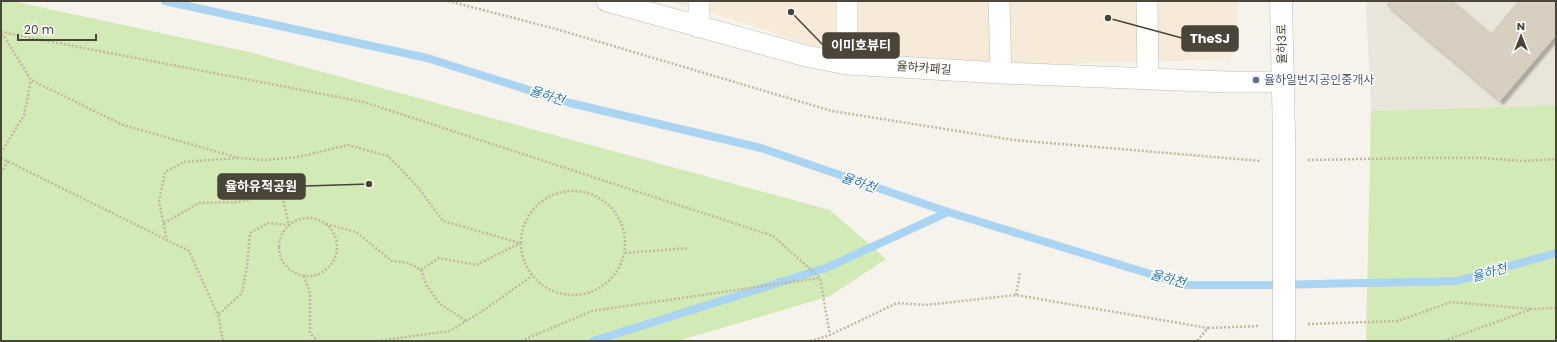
<svg xmlns="http://www.w3.org/2000/svg" width="1557" height="342" font-family="Poppins,'Noto Sans KR',sans-serif">
<defs>
<filter id="shadow"><feDropShadow dx="3.5" dy="3.5" stdDeviation="1" flood-color="#0004"/></filter>
</defs>
<rect width="100%" height="100%" fill="#f6f3ec"/>
<path fill="#eae5da" d="M1366,1H1556V105L1371,111Z"/>
<path fill="#f7ead8" d="M668,1H1238V43L1229,59L1186,61L1035,64L895,59L808,45L741,22Z"/>
<path fill="#d2eab5" d="M1,1H12L249,52L830,210L886,259L830,296L678,341H1Z
M1556,105V341H1366L1371,111Z"/>
<g fill="none" stroke-linecap="round" stroke-linejoin="round">
<path stroke="#a9d4f2" stroke-width="8" d="M165,1L427,58L570,103L761,148L948,212L1186,285H1270L1457,281L1556,253
M593,341L826,268L948,212"/>
</g>
<path fill="#d8cfc1" stroke="#d3c7b4" filter="url(#shadow)" d="M1391,1H1452L1491,34L1519,1H1556V35L1500,101L1387,5Z"/>
<g fill="none" stroke-linecap="round" stroke-linejoin="round">
<defs>
<path id="minor" d="M607,1L806,56L847,64L1001,73L1228,82H1283
M699,1V27
M847,1V64
M999,1L1001,73
M1147,1L1148,79"/>
<path id="tertiary" d="M1281,1L1284,136"/>
</defs>
<use href="#minor" stroke="#c2bbae" stroke-width="22"/>
<use href="#tertiary" stroke="#c2bbae" stroke-width="23"/>
<path stroke="#c4b79f" stroke-width="2.5" stroke-dasharray="2 2" stroke-linecap="butt" d="M448,1L556,29L832,111L1014,140L1261,161
M1,32L364,102L773,236L820,278L830,335
M1,35L4,36L31,80L123,125L239,158L265,160L298,157L348,145L388,156L417,186L443,221L520,243
M1,153L24,115L31,80
M1,158L189,251L218,315L223,341
M1308,160L1417,158H1484L1521,161L1556,159
M1,173L8,161
M521 243a52 52 0 1 1 104 0a52 52 0 1 1-104 0Z
M279 247a29 29 0 1 1 58 0a29 29 0 1 1-58 0Z
M164,223L199,203L237,202L271,195L283,199L289,225L268,223L250,233L247,266L242,293L218,315
M326,224L356,232L392,261L409,263L421,270L426,284L439,303L466,321
M167,241L159,201L165,172L184,162L237,158
M625,253L689,248
M421,270L439,258L476,265L520,243
M304,276L310,293V333L318,341
M1016,295L1020,273
M1308,324L1398,321L1451,302L1532,309
M1208,328L1259,326
M377,341L450,331L487,308L532,276
M521,341L592,311L819,278
M810,341L830,335L897,303L926,305L1016,295L1208,328L1197,341
M1444,341L1532,309L1556,308"/>
<use href="#minor" stroke="#fff" stroke-width="21"/>
<use href="#tertiary" stroke="#fff" stroke-width="22"/>
<defs>
<path id="tertiary-bridge" d="M1284,136V341"/>
</defs>
<use href="#tertiary-bridge" stroke="#c2bbae" stroke-width="23" stroke-linecap="butt"/>
<use href="#tertiary-bridge" stroke="#fff" stroke-width="22"/>
</g>
<circle fill="#5c6f8a" stroke="#fff" stroke-width="1.5" cx="1256" cy="80" r="4"/>
<g text-anchor="middle" stroke-width="3" stroke-linejoin="round" paint-order="stroke">
<g font-size="12" fill="#4b4439" stroke="#fff">
<text transform="translate(1282 44) rotate(-91)" y="4">율하3로</text>
<text transform="translate(924 68) rotate(4)" y="4">율하카페길</text>
</g>
<g font-size="12" fill="#4e5e75" stroke="#fff" text-anchor="start">
<text x="1264" y="84">율하일번지공인중개사</text>
</g>
<g font-size="13" font-style="italic" fill="#2e7ab2" stroke="#fff">
<text transform="translate(547 95) rotate(18)" y="5">율하천</text>
<text transform="translate(859 182) rotate(19)" y="5">율하천</text>
<text transform="translate(1489 272) rotate(-16)" y="5">율하천</text>
<text transform="translate(1168 278) rotate(15)" y="5">율하천</text>
</g>
</g>
<path fill="none" stroke="#4b4439" stroke-width="1.5" d="M1108 18L1182 38M791 12L823 45M369 184L305 186"/>
<g fill="#4b4439" stroke="#fff" stroke-width="1.5">
<circle cx="1108" cy="18" r="4"/>
<circle cx="791" cy="12" r="4"/>
<circle cx="369" cy="184" r="4"/>
</g>
<g fill="#4b4439" stroke="#4b4439" stroke-width="1.5">
<rect x="1182" y="26" width="56" height="25" rx="4"/>
<rect x="823" y="33" width="76" height="25" rx="4"/>
<rect x="218" y="174" width="87" height="25" rx="4"/>
</g>
<g font-size="13" text-anchor="middle" font-weight="bold" fill="#fff">
<text x="1210" y="43">TheSJ</text>
<text x="861" y="50">이미호뷰티</text>
<text x="261" y="191">율하유적공원</text>
</g>
<rect width="1557" height="342" fill="none" stroke="#4b4439" stroke-width="4"/>
<g transform="translate(1521 36)" stroke="#ffffff" stroke-width="3" paint-order="stroke">
<path d="M0-3L7 15L0 10L-7 15Z" fill="#4b4439"/>
<text y="-6" font-size="11" font-weight="bold" text-anchor="middle" fill="#4b4439">N</text>
</g>
<path d="M18 34v6h78v-6" fill="none" stroke="#4b4439" stroke-width="2"/>
<text x="24" y="34" font-size="12" fill="#4b4439" stroke="#ffffff" stroke-width="3" paint-order="stroke">20 m</text>
</svg>
